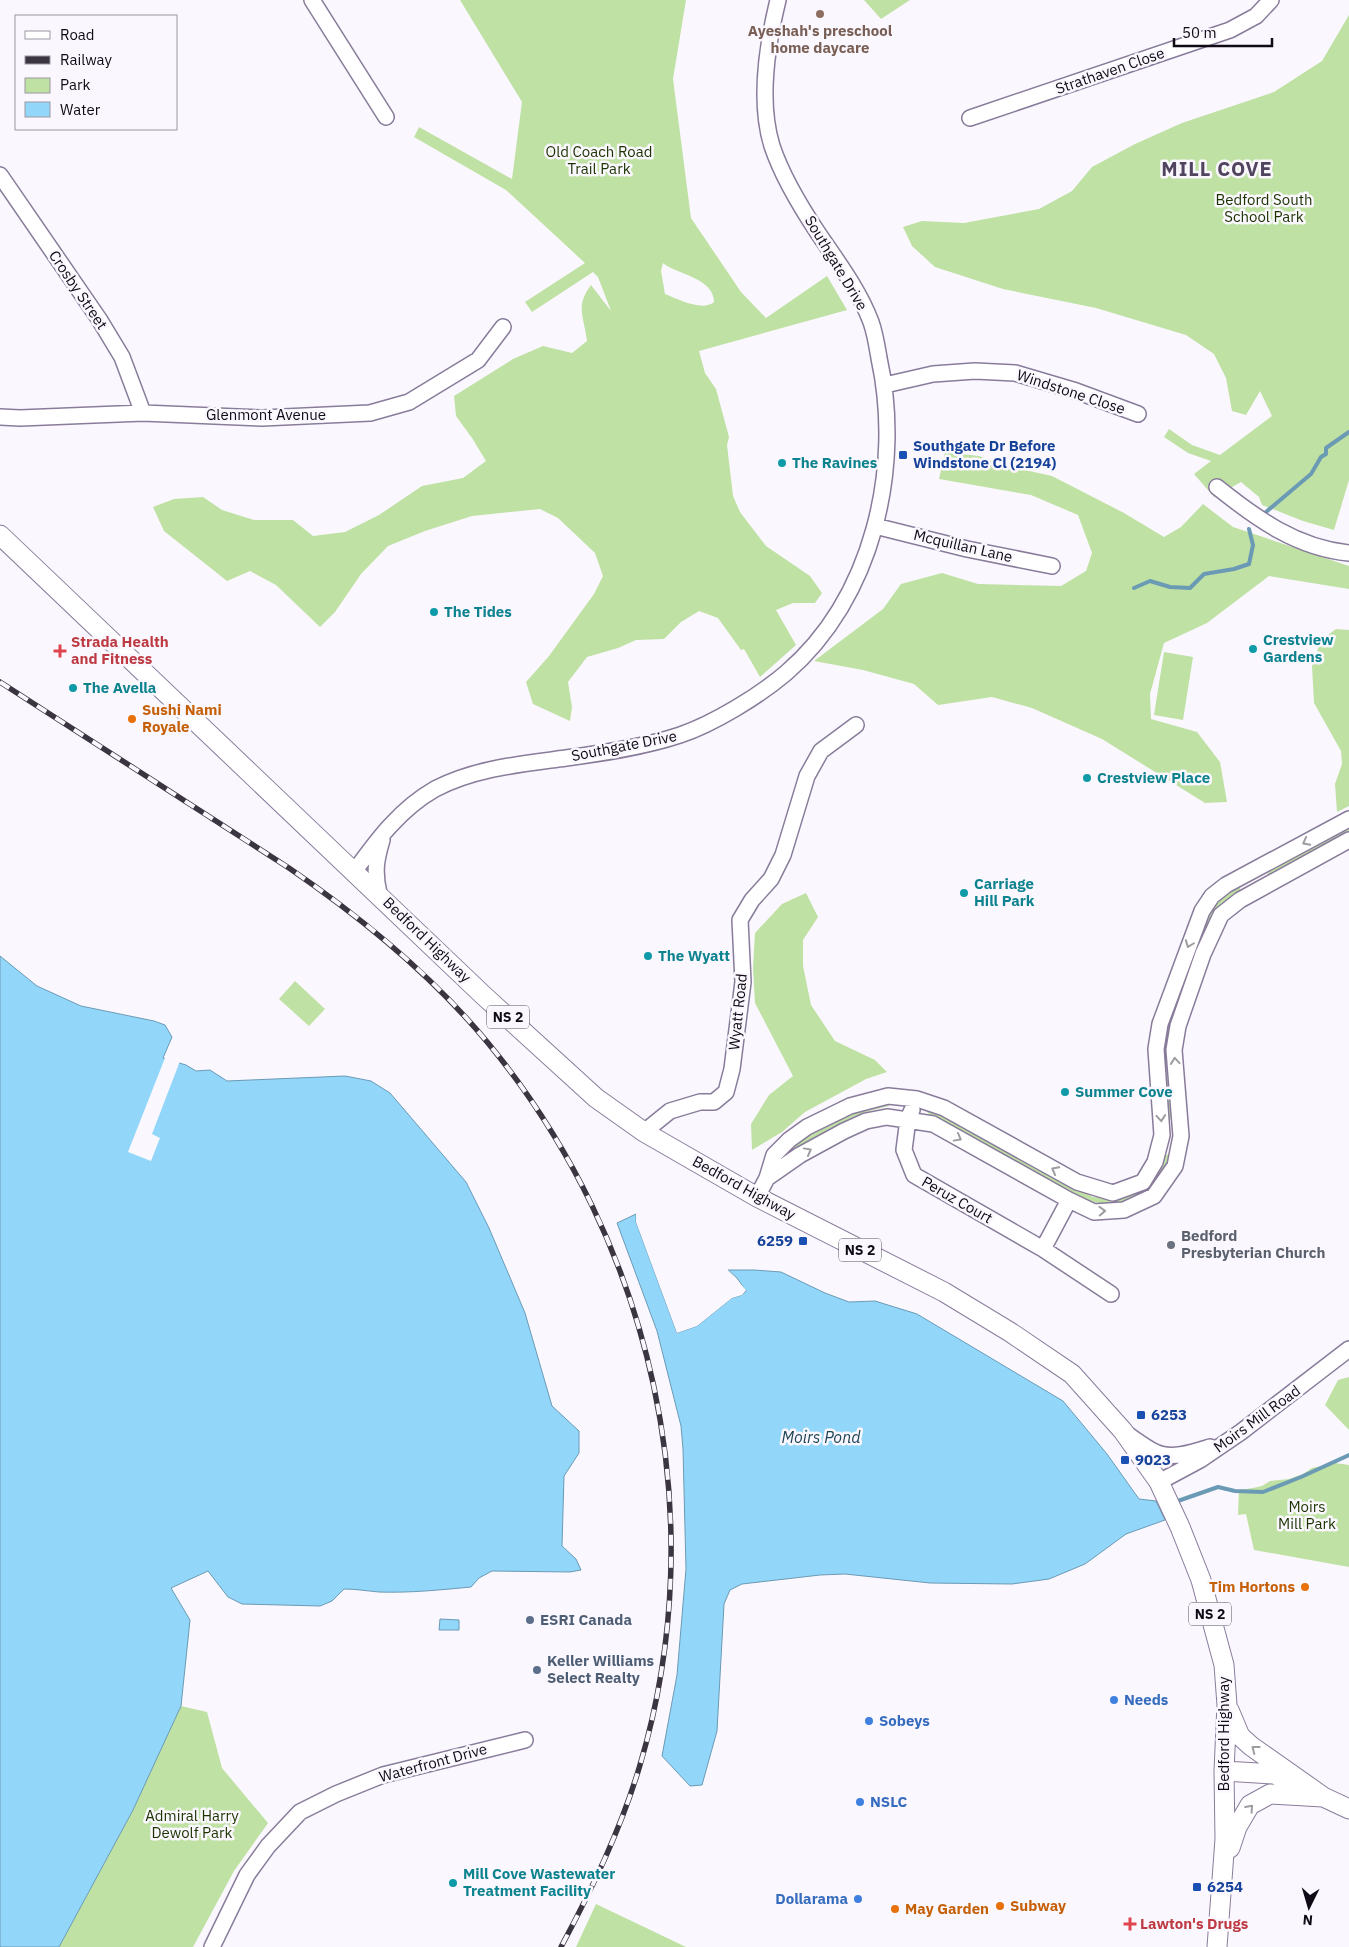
<svg xmlns="http://www.w3.org/2000/svg" width="1349" height="1947" font-family="'IBM Plex Sans',sans-serif">
<rect width="100%" height="100%" fill="#faf7fe"/>
<path fill="#bfe1a3" fill-rule="evenodd" d="M460,0H686L673,79L691,218L741,292L766,318L827,276L847,310L699,351L705,373L716,389L729,437L727,445L733,496L740,512L766,546L810,576L822,593L815,603H793L776,610L796,645L760,677L744,649L741,650L718,618L699,611L681,622L664,639L636,640L618,648L587,657L568,682L572,707L570,721L533,704L526,682L549,656L594,594L603,576L595,553L558,518L540,509L472,516L425,531L388,546L361,574L335,612L320,627L276,585L250,571L227,581L164,531L153,507L174,499L203,497L222,510L254,520H293L313,536L345,532L379,515L422,486L463,478L486,461L472,438L456,416L454,396L513,359L543,346L572,353L587,341C584,317 575,306 591,285L611,311L598,277L593,272L532,312L525,302L585,263L506,190L414,137L419,127L512,179L522,102ZM663,263C678,275 714,278 714,302C702,312 678,299 665,294L661,271Z
M864,0H910L881,19Z
M1349,15V480L1334,530L1303,521L1262,505L1259,497L1241,482L1214,497L1194,474L1211,461L1188,453L1164,437L1169,429L1192,445L1220,455L1272,416L1260,391L1246,415L1232,411L1226,378L1214,354L1186,335L1096,308L1003,289L935,267L912,246L903,227L922,221L964,223L1039,209L1072,191L1092,167L1135,144L1182,123L1274,92L1322,61Z
M945,452L979,456L1003,465L1052,476L1124,513L1164,537L1181,527L1203,504L1233,527L1349,566V589L1269,576L1207,623L1164,643L1150,694L1151,719L1197,732L1220,762L1227,802L1205,803L1102,739L1032,708L992,697L938,705L914,684L863,670L814,661L883,609L901,584L942,573L978,584L1061,586L1086,571L1092,553L1078,515L1031,495L939,479Z
M1336,629L1349,630V806L1337,812L1335,784L1342,764L1341,751L1314,703L1312,666L1321,640Z
M1164,652L1193,657L1183,720L1154,715Z
M1349,825V832L1270,875L1267,874L1276,866Z
M1239,887L1241,890L1222,903L1207,926L1165,1034V1023L1195,940L1213,904L1229,891Z
M806,893L818,917L803,940V966L811,1005L835,1041L875,1060L887,1072L866,1079L805,1112L782,1132L752,1150L751,1124L769,1095L793,1076L755,1003L753,968L755,933L782,904Z
M295,981L325,1009L309,1026L279,999Z
M1163,1060L1171,1097V1119L1169,1120L1167,1116Z
M890,1103L889,1106C881,1108 871,1110 863,1113C831,1125 802,1145 776,1166L781,1155L789,1147L845,1114Z
M930,1109L1093,1197L1106,1198L1137,1191L1140,1193V1196C1123,1203 1109,1205 1091,1202L931,1116L927,1112Z
M1170,1153V1161L1155,1183L1153,1182L1151,1179L1165,1156Z
M1349,1377V1430L1325,1405L1338,1380Z
M1335,1463L1349,1465V1567L1254,1550L1246,1514L1238,1515L1239,1490L1253,1488L1262,1486L1270,1481L1289,1479L1303,1474L1312,1468Z
M181,1706L207,1712L222,1768L268,1823L234,1871L193,1947H59L133,1810Z
M596,1904L686,1947H576Z"/>
<path fill="#92d7f9" stroke="#6b9ab5" d="M0,956L37,986L81,1006L154,1021L165,1025L172,1037L163,1058L186,1065L196,1071L210,1070L227,1081L345,1076L371,1081L390,1093L466,1182L489,1228L525,1313L552,1406L579,1431V1453L564,1476L562,1546L576,1559L581,1570L570,1572L492,1571L479,1578L471,1587C440,1590 410,1593 379,1592C367,1591 356,1589 344,1589L332,1601L320,1606L242,1604L228,1597L208,1571L171,1588L190,1620L181,1706L133,1810L59,1947H0Z
M636,1214V1222L677,1333L697,1326L732,1298L742,1295L746,1291L737,1278L728,1270H754L781,1272L825,1293L849,1302L875,1301L917,1314L1063,1401L1107,1454L1139,1499L1156,1501L1165,1520L1126,1534L1085,1564L1049,1579L1012,1584L930,1583L845,1574L820,1575L742,1584L730,1590L724,1604L717,1731L702,1785L690,1786L662,1756L677,1675L686,1569L683,1449L681,1426L657,1331L617,1223Z
M440,1619L459,1620V1630H439Z"/>
<path fill="#faf7fe" d="M174,1035L175,1038L167,1056L180,1061L152,1134L160,1138L151,1161L128,1152Z
M639,1213V1222L678,1330L696,1323L730,1296L743,1290L735,1280L726,1272V1268L746,1290L742,1295L732,1298L697,1326L677,1333L636,1222V1214Z"/>
<g fill="none" stroke-linecap="round" stroke-linejoin="round">
<path stroke="#6b9ab5" stroke-width="4" d="M1266,512L1311,474L1321,457L1326,454V448L1349,432
M1134,588L1150,581L1170,587L1190,588L1204,574L1234,569L1249,564L1253,545L1249,529
M1175,1502L1218,1487L1235,1491L1263,1492L1301,1477L1349,1455"/>
<defs>
<path id="minor" d="M312,0L386,117
M970,118L1230,30L1256,16L1271,0
M0,175L99,319L122,357L143,413
M885,385L933,374L975,371L1015,373L1076,391L1138,414
M0,417L20,418L143,413L262,418L370,413L409,402L478,360L503,327
M1217,487C1257,519 1297,548 1349,553
M875,526L967,549L1052,566
M354,872C377,840 400,809 435,789C475,768 522,764 566,758C604,753 644,747 680,735C713,724 759,696 786,673C873,598 903,468 879,358C877,346 875,333 871,322C859,290 837,261 818,233C800,206 782,176 772,146C758,101 767,45 778,0
M379,893C374,872 376,860 382,840
M912,1110L908,1119L904,1150L914,1175L1043,1249L1111,1294
M644,1132L670,1111L700,1102H714L726,1092L732,1069L743,982L740,920L752,900L771,879L783,855L807,776L821,751L856,725
M767,1178L800,1155L844,1131L866,1121L887,1117L933,1124L1069,1200L1094,1212L1124,1210L1154,1196L1175,1166L1181,1136L1174,1050L1178,1026L1203,954L1221,915L1240,900L1349,840
M757,1197L767,1178L774,1155L789,1140L807,1127L850,1106L888,1096L917,1099L944,1108L1077,1182L1113,1193L1143,1182L1155,1162L1162,1135L1156,1049L1160,1024L1202,911L1212,896L1226,885L1349,819
M1043,1249L1069,1200
M1127,1434C1136,1440 1145,1447 1155,1452C1171,1460 1194,1452 1210,1447
M1159,1482L1200,1460L1241,1432L1349,1349
M212,1947L247,1875L268,1846L300,1812L336,1794L383,1775L525,1740"/>
<path id="major" d="M0,535L483,995L596,1098L644,1132L757,1197L944,1292L1010,1332L1072,1374L1123,1431L1159,1482L1180,1527L1201,1580L1224,1665L1227,1705L1224,1771L1225,1839L1217,1947
M1229,1710L1240,1736L1251,1746L1322,1796
M1224,1771L1274,1774L1349,1809
M1230,1848L1237,1827L1250,1805L1270,1794L1323,1797"/>
</defs>
<use href="#minor" stroke="#897c9b" stroke-width="18"/>
<use href="#major" stroke="#897c9b" stroke-width="21"/>
<use href="#minor" stroke="#fff" stroke-width="15"/>
<use href="#major" stroke="#fff" stroke-width="19"/>
<defs>
<path id="rail" d="M0,682L289,868C362,918 431,974 488,1043C653,1243 714,1516 640,1765C621,1829 592,1889 561,1947"/>
</defs>
<use href="#rail" stroke="#3a3540" stroke-width="5.5"/>
<use href="#rail" stroke="#faf7fe" stroke-width="4" stroke-dasharray="11" stroke-linecap="butt"/>
</g>
<defs><path id="oneway-chevron" d="M-2-3.5L2.5 0L-2 3.5" fill="none" stroke-width="1.6" stroke-linecap="round" stroke-linejoin="round" transform="scale(1.25)"/></defs>
<g stroke="#9f9da1">
<use href="#oneway-chevron" transform="translate(1306 842) rotate(152)"/>
<use href="#oneway-chevron" transform="translate(1189 944) rotate(111)"/>
<use href="#oneway-chevron" transform="translate(1175 1061) rotate(-95)"/>
<use href="#oneway-chevron" transform="translate(1161 1118) rotate(85)"/>
<use href="#oneway-chevron" transform="translate(958 1138) rotate(29)"/>
<use href="#oneway-chevron" transform="translate(808 1151) rotate(-29)"/>
<use href="#oneway-chevron" transform="translate(1055 1170) rotate(-152)"/>
<use href="#oneway-chevron" transform="translate(1102 1211) rotate(-2)"/>
<use href="#oneway-chevron" transform="translate(1255 1749) rotate(-142)"/>
<use href="#oneway-chevron" transform="translate(1250 1808) rotate(-48)"/>
</g>
<circle fill="#8d6e63" stroke="#faf7fe" stroke-width="2" cx="820" cy="14" r="5"/>
<g fill="#1a4fb4" stroke="#faf7fe" stroke-width="2">
<rect x="898" y="450" width="10" height="10" rx="2.5"/>
<rect x="798" y="1236" width="10" height="10" rx="2.5"/>
<rect x="1136" y="1410" width="10" height="10" rx="2.5"/>
<rect x="1120" y="1455" width="10" height="10" rx="2.5"/>
<rect x="1192" y="1882" width="10" height="10" rx="2.5"/>
</g>
<g fill="#0f9aa8" stroke="#faf7fe" stroke-width="2">
<circle cx="782" cy="463" r="5"/>
<circle cx="434" cy="612" r="5"/>
<circle cx="1253" cy="649" r="5"/>
<circle cx="73" cy="688" r="5"/>
<circle cx="1087" cy="778" r="5"/>
<circle cx="964" cy="893" r="5"/>
<circle cx="648" cy="956" r="5"/>
<circle cx="1065" cy="1092" r="5"/>
<circle cx="453" cy="1883" r="5"/>
</g>
<g fill="#e0444e" stroke="#faf7fe" stroke-width="2">
<path d="M57.5 643.5h5v5h5v5h-5v5h-5v-5h-5v-5h5z"/>
<path d="M1127.5 1916.5h5v5h5v5h-5v5h-5v-5h-5v-5h5z"/>
</g>
<g fill="#e8710a" stroke="#faf7fe" stroke-width="2">
<circle cx="132" cy="719" r="5"/>
<circle cx="1305" cy="1587" r="5"/>
<circle cx="1000" cy="1906" r="5"/>
<circle cx="895" cy="1909" r="5"/>
</g>
<circle fill="#6b7280" stroke="#faf7fe" stroke-width="2" cx="1171" cy="1245" r="5"/>
<g fill="#5c6f8a" stroke="#faf7fe" stroke-width="2">
<circle cx="530" cy="1620" r="5"/>
<circle cx="537" cy="1670" r="5"/>
</g>
<g fill="#3f7fe0" stroke="#faf7fe" stroke-width="2">
<circle cx="1114" cy="1700" r="5"/>
<circle cx="869" cy="1721" r="5"/>
<circle cx="860" cy="1802" r="5"/>
<circle cx="858" cy="1899" r="5"/>
</g>
<g text-anchor="middle" stroke-width="5" stroke-linejoin="round" paint-order="stroke">
<g fill="#faf7fe" stroke="#56515b" stroke-width="1">
<rect x="487" y="1005.5" width="42" height="23" rx="4"/>
<rect x="839" y="1238.5" width="42" height="23" rx="4"/>
<rect x="1189" y="1602.5" width="42" height="23" rx="4"/>
</g>
<g font-size="14" font-weight="bold" fill="#0f0a15">
<text x="508" y="1022">NS 2</text>
<text x="860" y="1255">NS 2</text>
<text x="1210" y="1619">NS 2</text>
</g>
<g font-size="15" font-weight="bold" fill="#785e54" stroke="#faf7fe">
<text x="820" y="36">Ayeshah's preschool<tspan x="820" dy="17">home daycare</tspan></text>
</g>
<g font-size="15" fill="#0f0a15" stroke="#faf7fe">
<text transform="translate(1110 71) rotate(-19)" y="5">Strathaven Close</text>
<text transform="translate(836 263) rotate(59)" y="5">Southgate Drive</text>
<text transform="translate(78 290) rotate(56)" y="5">Crosby Street</text>
<text transform="translate(1071 392) rotate(18)" y="5">Windstone Close</text>
<text x="266" y="420">Glenmont Avenue</text>
<text transform="translate(963 546) rotate(13)" y="5">Mcquillan Lane</text>
<text transform="translate(624 746) rotate(-11)" y="5">Southgate Drive</text>
<text transform="translate(427 940) rotate(44)" y="5">Bedford Highway</text>
<text transform="translate(738 1012) rotate(-84)" y="5">Wyatt Road</text>
<text transform="translate(744 1188) rotate(29)" y="5">Bedford Highway</text>
<text transform="translate(957 1200) rotate(30)" y="5">Peruz Court</text>
<text transform="translate(1257 1419) rotate(-36)" y="5">Moirs Mill Road</text>
<text transform="translate(1224 1734) rotate(-90)" y="5">Bedford Highway</text>
<text transform="translate(433 1763) rotate(-15)" y="5">Waterfront Drive</text>
</g>
<g font-size="15" fill="#1c3300" stroke="#faf7fe">
<text x="599" y="157">Old Coach Road<tspan x="599" dy="17">Trail Park</tspan></text>
<text x="1264" y="205">Bedford South<tspan x="1264" dy="17">School Park</tspan></text>
<text x="1307" y="1512">Moirs<tspan x="1307" dy="17">Mill Park</tspan></text>
<text x="192" y="1821">Admiral Harry<tspan x="192" dy="17">Dewolf Park</tspan></text>
</g>
<g font-size="15" font-weight="bold" fill="#164399" stroke="#faf7fe" text-anchor="start">
<text x="913" y="451">Southgate Dr Before<tspan x="913" dy="17">Windstone Cl (2194)</tspan></text>
<text x="793" y="1246" text-anchor="end">6259</text>
<text x="1151" y="1420">6253</text>
<text x="1135" y="1465">9023</text>
<text x="1207" y="1892">6254</text>
</g>
<g font-size="15" font-weight="bold" fill="#0d838f" stroke="#faf7fe" text-anchor="start">
<text x="792" y="468">The Ravines</text>
<text x="444" y="617">The Tides</text>
<text x="1263" y="645">Crestview<tspan x="1263" dy="17">Gardens</tspan></text>
<text x="83" y="693">The Avella</text>
<text x="1097" y="783">Crestview Place</text>
<text x="974" y="889">Carriage<tspan x="974" dy="17">Hill Park</tspan></text>
<text x="658" y="961">The Wyatt</text>
<text x="1075" y="1097">Summer Cove</text>
<text x="463" y="1879">Mill Cove Wastewater<tspan x="463" dy="17">Treatment Facility</tspan></text>
</g>
<g font-size="15" font-weight="bold" fill="#be3a42" stroke="#faf7fe" text-anchor="start">
<text x="71" y="647">Strada Health<tspan x="71" dy="17">and Fitness</tspan></text>
<text x="1140" y="1929">Lawton's Drugs</text>
</g>
<g font-size="15" font-weight="bold" fill="#c56008" stroke="#faf7fe" text-anchor="start">
<text x="142" y="715">Sushi Nami<tspan x="142" dy="17">Royale</tspan></text>
<text x="1295" y="1592" text-anchor="end">Tim Hortons</text>
<text x="1010" y="1911">Subway</text>
<text x="905" y="1914">May Garden</text>
</g>
<g font-size="15" font-weight="bold" fill="#5b616d" stroke="#faf7fe" text-anchor="start">
<text x="1181" y="1241">Bedford<tspan x="1181" dy="17">Presbyterian Church</tspan></text>
</g>
<g font-size="15" font-weight="bold" fill="#4e5e75" stroke="#faf7fe" text-anchor="start">
<text x="540" y="1625">ESRI Canada</text>
<text x="547" y="1666">Keller Williams<tspan x="547" dy="17">Select Realty</tspan></text>
</g>
<g font-size="15" font-weight="bold" fill="#366cbe" stroke="#faf7fe" text-anchor="start">
<text x="1124" y="1705">Needs</text>
<text x="879" y="1726">Sobeys</text>
<text x="870" y="1807">NSLC</text>
<text x="848" y="1904" text-anchor="end">Dollarama</text>
</g>
<g font-size="16" font-style="italic" fill="#1e4557" stroke="#faf7fe">
<text x="821" y="1443">Moirs Pond</text>
</g>
<g font-size="20" font-weight="bold" letter-spacing="1" fill="#50445f" stroke="#faf7fe">
<text x="1217" y="176">MILL COVE</text>
</g>
</g>
<rect x="15" y="15" width="162" height="115" fill="#faf7fe" stroke="#9c98a1"/>
<rect x="25" y="31" width="25" height="8" fill="#ffffff" stroke="#9c98a1"/>
<text x="60" y="40" font-size="15" fill="#0f0a15">Road</text>
<rect x="25" y="56" width="25" height="8" fill="#3a3540" stroke="#9c98a1"/>
<text x="60" y="65" font-size="15" fill="#0f0a15">Railway</text>
<rect x="25" y="78" width="25" height="15" fill="#bfe1a3" stroke="#9c98a1"/>
<text x="60" y="90" font-size="15" fill="#0f0a15">Park</text>
<rect x="25" y="102" width="25" height="15" fill="#92d7f9" stroke="#9c98a1"/>
<text x="60" y="115" font-size="15" fill="#0f0a15">Water</text>
<g transform="translate(1309 1907) rotate(185)" stroke="#faf7fe" stroke-width="4" paint-order="stroke">
<path d="M0-4L9 19L0 12L-9 19Z" fill="#0f0a15"/>
<text y="-8" font-size="14" font-weight="bold" text-anchor="middle" fill="#0f0a15">N</text>
</g>
<path d="M1174 38v8h98v-8" fill="none" stroke="#0f0a15" stroke-width="2.5"/>
<text x="1182" y="38" font-size="15" fill="#0f0a15" stroke="#faf7fe" stroke-width="4" paint-order="stroke">50 m</text>
</svg>
